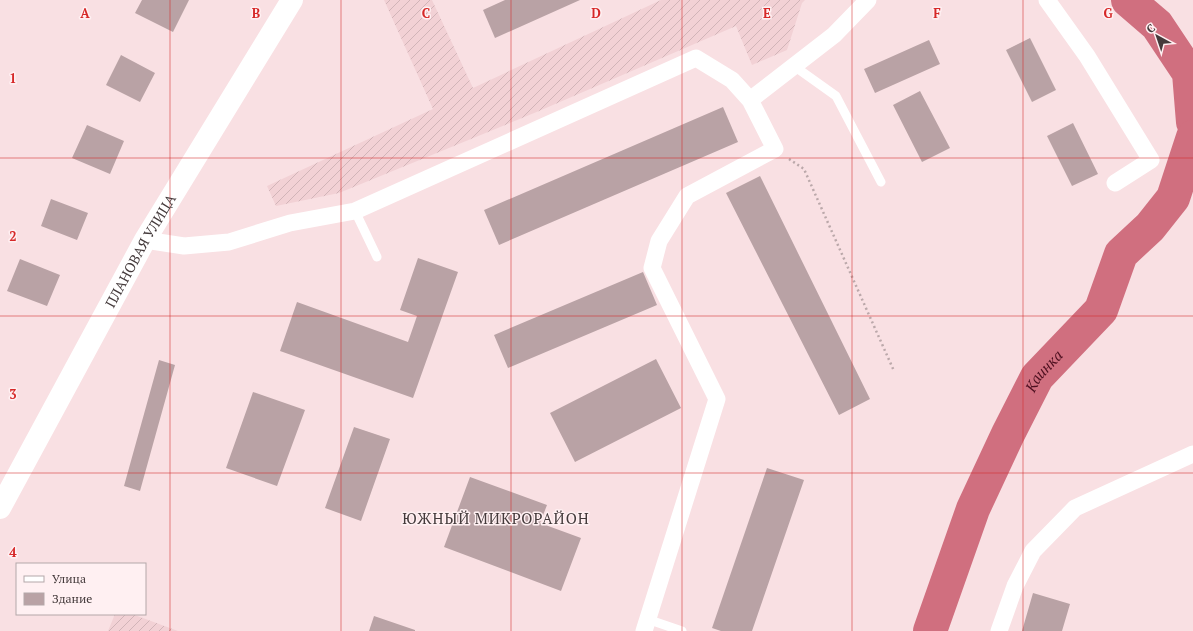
<svg xmlns="http://www.w3.org/2000/svg" width="1193" height="631" font-family="'PT Serif',serif">
<defs>
<pattern id="industrial-furrows" width="10" height="10" patternUnits="userSpaceOnUse"><rect width="10" height="10" fill="#f2d1d5"/><path d="M-1 1l2-2M0 10L10 0M9 11l2-2" fill="none" stroke="#d1b4b8"/></pattern>
</defs>
<rect width="100%" height="100%" fill="#f9e0e3"/>
<path fill="url(#industrial-furrows)" d="M384,0H432L473,88L661,0H805L802,3L787,50L752,65L736,26L539,111L339,193L276,206L267,186L433,109Z
M115,614H132L178,631H108Z"/>
<g fill="none" stroke-linecap="round" stroke-linejoin="round">
<g stroke="#d06f7f" stroke-width="34">
<path d="M1128,0L1157,25L1189,73L1193,122"/>
<path id="s1" d="M930,631L973,509L1008,434L1037,377L1101,310L1121,254L1150,227L1173,198L1193,137"/>
</g>
</g>
<path fill="#b9a2a5" d="M142,0H189L173,32L135,13Z
M505,0H580L495,38L483,10Z
M1030,38L1056,90L1032,102L1006,50Z
M929,40L940,64L875,93L864,69Z
M121,55L155,73L140,102L106,85Z
M920,91L950,148L922,162L893,105Z
M723,107L738,142L499,245L484,210Z
M1073,123L1098,174L1072,186L1047,136Z
M87,125L124,141L110,174L72,158Z
M760,176L870,399L839,415L726,193Z
M51,199L88,213L77,240L41,226Z
M418,258L458,272L413,398L280,351L297,302L408,342L417,316L400,310Z
M20,259L60,275L47,306L7,291Z
M643,272L657,305L508,368L494,335Z
M656,359L681,408L575,462L550,413Z
M159,360L175,365L140,491L124,486Z
M253,392L305,410L277,486L226,468Z
M354,427L390,439L361,521L325,508Z
M767,468L804,480L752,631H721L712,628Z
M470,477L547,505L540,523L581,538L561,591L444,547Z
M1033,593L1070,604L1062,631H1022Z
M374,616L415,630V631H369Z"/>
<g fill="none" stroke-linecap="round" stroke-linejoin="round">
<path stroke="#bba8aa" stroke-width="2.5" stroke-dasharray="2 3" stroke-linecap="butt" d="M789,159L804,169L894,371"/>
<path stroke="#fff" stroke-width="9" d="M794,66L836,96L881,182
M355,211L377,257
M647,619L682,631"/>
<path stroke="#fff" stroke-width="17" d="M1047,0L1087,56L1151,160L1115,183
M750,100L834,35L868,0
M145,240L184,246L229,242L290,223L355,211L696,58L732,80L750,100L775,149L687,196L659,241L652,268L717,399L644,631
M999,631L1015,586L1033,551L1075,508L1193,454"/>
<path stroke="#fff" stroke-width="22" id="s2" d="M0,508L145,240L292,0"/>
</g>
<path fill="none" stroke="#d62828" stroke-width="1" stroke-opacity="0.55" d="M170,0V631M341,0V631M511,0V631M682,0V631M852,0V631M1023,0V631M0,158H1193M0,316H1193M0,473H1193"/>
<g text-anchor="middle" stroke-width="3" stroke-linejoin="round" paint-order="stroke">
<g font-size="14" fill="#443a3b" stroke="#fff0f2">
<text dy="5" stroke="none"><textPath href="#s2" startOffset="293">ПЛАНОВАЯ УЛИЦА</textPath></text>
</g>
<g font-size="15" font-style="italic" fill="#4e1020" stroke="#fff0f2">
<text dy="5" stroke="none"><textPath href="#s1" startOffset="285">Каинка</textPath></text>
</g>
<g font-size="15" letter-spacing="1" fill="#443a3b" stroke="#fff0f2">
<text x="496" y="524">ЮЖНЫЙ МИКРОРАЙОН</text>
</g>
</g>
<g font-size="13" text-anchor="middle" font-weight="bold" fill="#d62828" stroke="#fff0f2" stroke-width="3" stroke-linejoin="round" paint-order="stroke">
<text x="85" y="18">A</text>
<text x="256" y="18">B</text>
<text x="426" y="18">C</text>
<text x="596" y="18">D</text>
<text x="767" y="18">E</text>
<text x="937" y="18">F</text>
<text x="1108" y="18">G</text>
<text x="13" y="83">1</text>
<text x="13" y="241">2</text>
<text x="13" y="399">3</text>
<text x="13" y="557">4</text>
</g>
<rect x="16" y="563" width="130" height="52" fill="#fff0f2" stroke="#b4a7a9"/>
<rect x="24" y="576" width="20" height="6" fill="#ffffff" stroke="#b4a7a9"/>
<text x="52" y="583" font-size="12" fill="#443a3b">Улица</text>
<rect x="24" y="593" width="20" height="12" fill="#b9a2a5" stroke="#b4a7a9"/>
<text x="52" y="603" font-size="12" fill="#443a3b">Здание</text>
<g transform="translate(1157 36) rotate(320)" stroke="#fff0f2" stroke-width="3" paint-order="stroke">
<path d="M0-3L7 15L0 10L-7 15Z" fill="#443a3b"/>
<text y="-6" font-size="11" font-weight="bold" text-anchor="middle" fill="#443a3b">С</text>
</g>
</svg>
